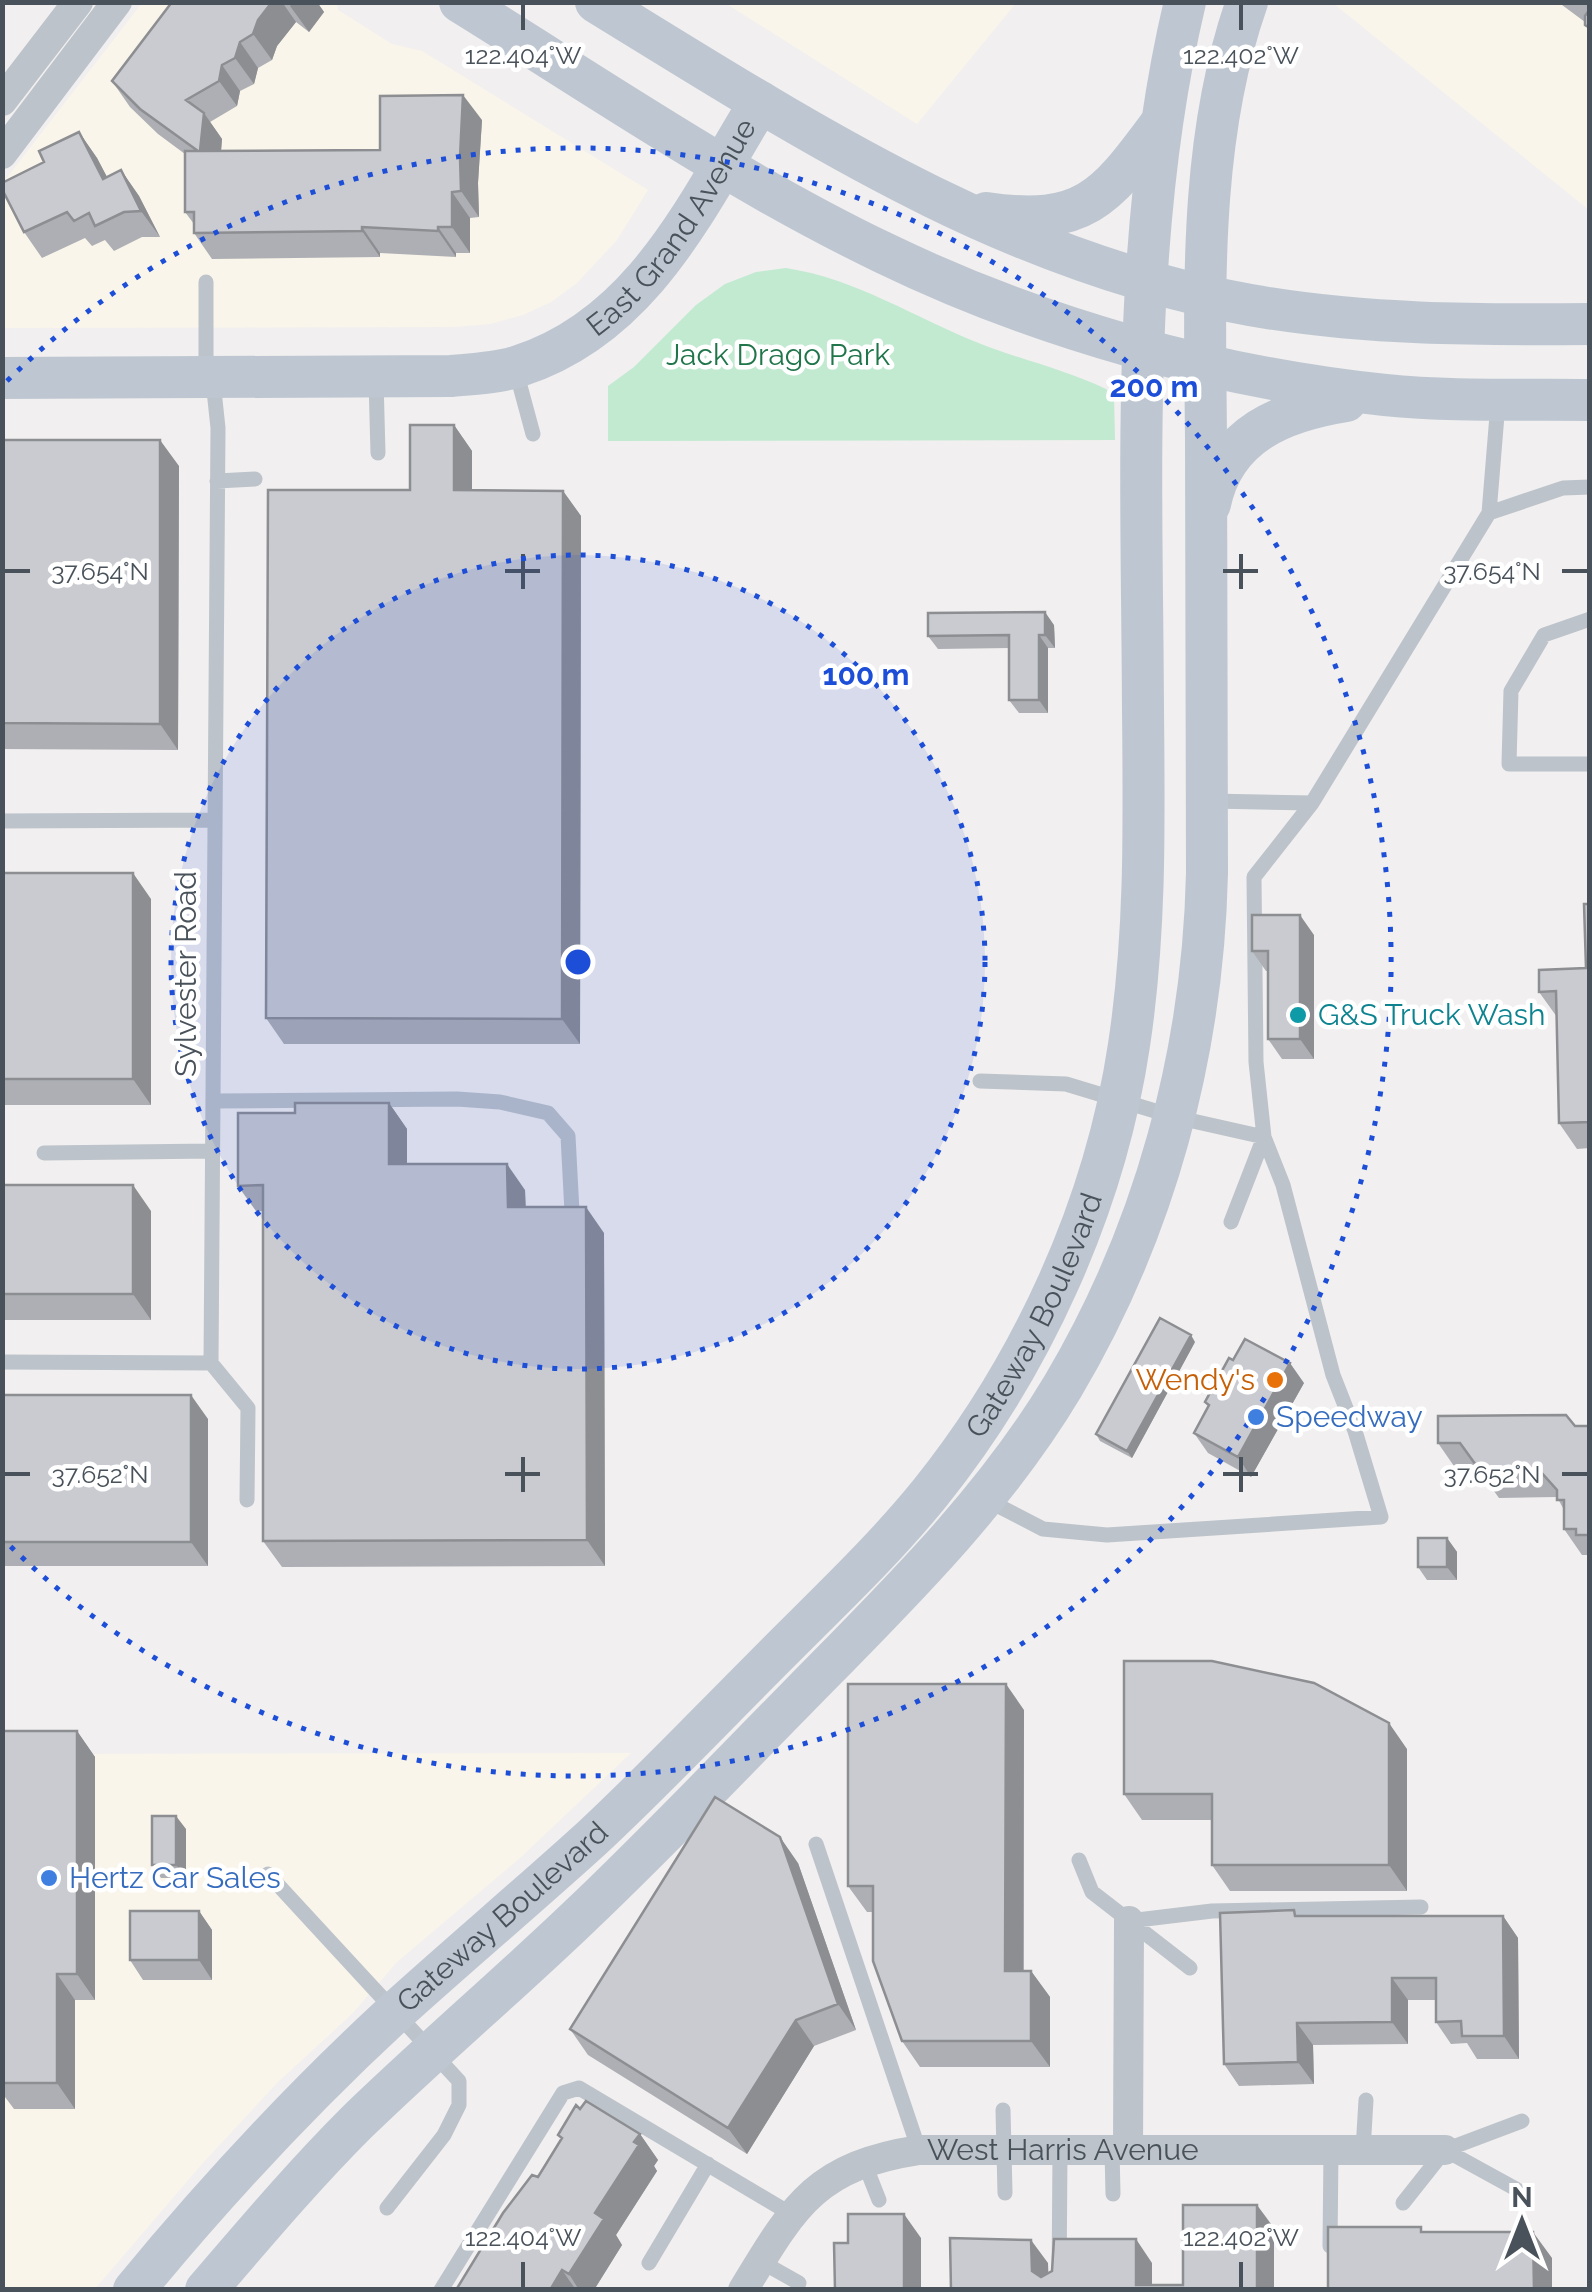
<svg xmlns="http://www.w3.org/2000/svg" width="1592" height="2292" font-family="Raleway,sans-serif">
<rect width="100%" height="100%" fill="#f1efef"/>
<path fill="#faf5ea" d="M337,2L338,10L392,44L422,51L648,190L617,240L577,283L551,302L523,315L490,324L453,327L3,328L2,184L142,3Z
M725,3H1016L917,124Z
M1333,3H1589V210Z
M631,1753L520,1858L397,1962L353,2013L277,2083L202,2164L94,2290L3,2289L2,1754Z"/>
<path fill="#c1ead1" d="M786,268C857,279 915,318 981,344C1022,360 1066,370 1106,389L1114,396L1115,440L608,441V386L634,367L696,305L725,284L756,272Z"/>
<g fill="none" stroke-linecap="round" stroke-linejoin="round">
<path stroke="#bcc3ca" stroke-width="15" d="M206,282V373
M516,371L533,434
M376,380L378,453
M217,481L255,479
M1489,513L1563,488L1590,487
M1590,619L1544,635L1511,691L1509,764H1590
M1211,801L1312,803L1489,513L1498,403
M2,821L215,820
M980,1081L1066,1084L1175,1117L1264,1137L1231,1222
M213,1101L457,1099L500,1102L548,1113L568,1136L572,1212
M44,1153L212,1151
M2,1362L211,1363L218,428L213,381
M211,1363L248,1408L247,1500
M987,1500L1043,1529L1107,1535L1381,1517L1355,1431L1333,1375L1283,1185L1264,1137L1256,1062L1254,877L1312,803
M816,1844L919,2150
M1079,1860L1092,1892L1190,1968
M268,1874L459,2081V2105L444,2135L387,2208
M1129,1921L1212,1911L1421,1907
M1003,2110L1005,2193
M1112,2150L1113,2194
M1363,2150L1366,2100
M1445,2150L1516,2189
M864,2162L879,2200
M1403,2203L1445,2150L1522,2121
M1330,2246L1331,2150
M760,2261L799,2283
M649,2263L708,2164
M441,2290L563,2093L579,2088L791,2214
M1059,2290L1060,2150"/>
<g stroke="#bcc3ca" stroke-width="30">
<path d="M2,101L78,2"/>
<path d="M2,154L117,2"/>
<path d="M1128,2150L1129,1921"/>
<path id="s1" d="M743,2290C794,2206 815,2166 919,2150H1445"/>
</g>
<g stroke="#bec7d1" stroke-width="42">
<path d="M460,2C599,88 736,182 884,253C1039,328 1213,377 1385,395C1453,402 1521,399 1590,400"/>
<path d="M596,2C803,129 1007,263 1250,305C1363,325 1475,325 1590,324"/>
<path d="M986,213C1083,227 1105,199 1159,126"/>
<path id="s2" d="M2,378L451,376C474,374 498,373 519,366C643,326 697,205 760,102"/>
<path d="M1210,504C1224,434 1283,411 1346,401"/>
<path id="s3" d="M134,2290C214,2193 299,2101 391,2016C457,1956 526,1898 592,1838C651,1783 706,1725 763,1668C819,1611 879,1556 930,1493C1032,1366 1105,1206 1129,1045C1146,933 1144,822 1143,710C1142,475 1130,233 1185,2"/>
<path d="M206,2290C255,2233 303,2176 356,2123C429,2052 507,1986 580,1916C654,1846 724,1772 796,1699C892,1601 992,1505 1063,1386C1155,1231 1203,1053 1207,873C1207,729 1206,584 1206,440C1205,295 1198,141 1247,2"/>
</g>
</g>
<path fill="#adafb4" d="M172,2H317L324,12L309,32L296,22L277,46L272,60L258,68L254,84L240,91L237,106L210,122L222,139L221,151L380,150L482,120L478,183L479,217L470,218V253H456V257L380,253V257L212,259L194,233V224L185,212V154L158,134L130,107L112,81Z
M1558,2H1590V31L1585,22Z
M79,132L97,158L107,178L121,170L139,196L160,237H142L114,251L105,240L92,246L85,238L42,258L24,232L44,162Z
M454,425L472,451V490L563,491L581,516L580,1044H284L266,1018L410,490Z
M2,440L179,466L178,750L2,749Z
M1054,625L1055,648H1048V713H1019L1009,700V648L938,649L928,636Z
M2,873L151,899V1105H4L2,1104Z
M1590,904V1148L1577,1149L1559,1123L1557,1017L1539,992L1586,968Z
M1314,935V1059H1282L1268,1039V971H1266L1252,951Z
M389,1103L407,1129V1164L525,1190L526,1207L604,1233L605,1566L282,1567L263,1541V1211H256L238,1186L295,1113Z
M2,1185L151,1211V1320H4L2,1318Z
M1195,1342L1132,1458L1100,1441L1096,1434Z
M1304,1383L1251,1477L1208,1453L1194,1433L1208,1407L1205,1402Z
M2,1395L208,1419V1566H2Z
M1575,1426H1590V1555H1582L1564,1529V1510L1557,1497L1499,1498L1478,1469H1456L1438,1443Z
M1447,1538L1457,1552V1580H1427L1418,1567Z
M1024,1710V1971H1031L1050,1997V2067H920L902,2041L873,1912H867L848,1886Z
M2,1731H77L95,1757V2000H75V2109H14L2,2093Z
M1407,1749V1891H1230L1212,1865V1820H1142L1124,1794Z
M186,1829V1878H161L152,1865Z
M798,1863L856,2030L814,2046L747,2154L588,2055L570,2029Z
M199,1911L212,1930V1980H143L130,1960Z
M1298,1916H1503L1518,1938L1519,2059H1477L1467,2043L1451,2044L1436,2022V2000H1408V2044L1313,2045L1314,2084L1239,2086L1224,2064Z
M580,2109L640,2134L658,2160L654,2166L657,2171L616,2235L622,2245L594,2290H456L538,2177L561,2139L558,2135Z"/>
<path fill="#8d8e92" d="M272,2H282L296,22L277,46L272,60L253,34L258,20Z
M293,2H317L324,12L309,32L290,6Z
M240,42L258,68L254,84L235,58Z
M222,65L240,91L237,106L219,81Z
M463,95L482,120L478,183L479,217L461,191L460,157Z
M204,113L222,139L219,177L200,151Z
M79,132L97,158L122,205L103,179Z
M121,170L139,196L160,237L141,211Z
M452,192L470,218V253L452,227Z
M362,227L380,253V257L362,231Z
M438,227L456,253V257L438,231Z
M454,425L472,451V516L454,490Z
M160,440L179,466L178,750L160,724Z
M563,491L581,516L580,1044L562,1019Z
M1045,612L1054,625L1055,648L1045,635Z
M1039,635L1048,648V713L1039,700Z
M133,873L151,899V1105L133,1079Z
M1300,915L1314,935V1059L1300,1039Z
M389,1103L407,1129V1190L389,1164Z
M507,1164L525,1190L526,1233L508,1207Z
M133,1185L151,1211V1320L133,1294Z
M586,1207L604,1233L605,1566L587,1540Z
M1191,1335L1195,1342L1132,1458L1127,1451Z
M1290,1363L1304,1383L1251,1477L1238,1457Z
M191,1395L208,1419V1566L191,1542Z
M1447,1538L1457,1552V1580L1447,1567Z
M1006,1684L1024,1710L1023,1997L1005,1971Z
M1389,1723L1407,1749V1891L1389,1865Z
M77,1731L95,1757V2000L77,1974Z
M176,1816L186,1829V1878L176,1865Z
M780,1837L798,1863L856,2030L838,2004Z
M199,1911L212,1930V1980L199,1960Z
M1503,1916L1518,1938L1519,2059L1504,2036Z
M1031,1971L1050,1997V2067L1031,2041Z
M57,1974L75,2000V2109L57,2083Z
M1392,1978L1408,2000V2044L1392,2022Z
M796,2020L814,2046L747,2154L728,2128Z
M1297,2023L1313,2045L1314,2084L1298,2062Z
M640,2134L658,2160L654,2166L657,2171L616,2235L622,2245L594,2290H579L569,2274L595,2213Z
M1257,2205L1274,2228V2290H1257Z
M904,2214L921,2238V2290H904Z
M1533,2232L1552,2258V2290H1534Z
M1136,2239L1152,2263V2290L1136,2285Z
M1031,2240L1048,2263L1049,2290L1032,2271Z
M562,2270L576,2290H550Z"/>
<path fill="#c9cbd1" stroke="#8d8e92" stroke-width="2.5" d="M172,2H272L258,20L253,34L240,42L235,58L222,65L219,81L186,100L204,113L200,151L380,150V96L463,95L460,157L461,191L452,192V227H438V231L362,227V231L194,233V212H185V151H198L140,109L112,81Z
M1590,9V28L1585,25V16Z
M79,132L103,179L121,170L141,211L124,212L95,226L89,213L74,221L67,212L24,232L2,189V183L44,162L39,151Z
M410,425H454V490L563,491L562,1019L266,1018L268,490H410Z
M2,440H160V724L2,723Z
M1045,612V635H1039V700H1009V635L928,636V613Z
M2,873H133V1079H2Z
M1584,904H1590V1122L1559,1123L1556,991L1539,992V970L1586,968Z
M1252,915H1300V1039H1268V951H1252Z
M295,1103H389V1164H507L508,1207H586L587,1540L263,1541V1185L238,1186V1113H295Z
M2,1185H133V1294H2Z
M1160,1318L1191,1335L1127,1451L1096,1434Z
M1245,1339L1290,1363L1238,1457L1194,1433L1209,1405L1205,1402L1229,1358L1233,1360Z
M2,1395H191V1542H2Z
M1566,1415L1575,1426H1590V1535H1576V1529H1564V1500H1557V1490L1540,1471L1481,1472L1460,1443H1438V1416Z
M1418,1538H1447V1567H1418Z
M1124,1661H1212L1314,1683L1389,1723V1865H1212V1794H1124Z
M848,1684H1006L1005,1971H1031V2041H902L873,1961V1886H848Z
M2,1731H77V1974H57V2083H2Z
M715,1797L780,1837L838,2004L796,2020L728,2128L570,2029Z
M152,1816H176V1865H152Z
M1294,1910L1295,1916H1503L1504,2036H1462L1461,2021L1436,2022V1978H1392V2022L1297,2023L1298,2062L1224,2064L1220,1913Z
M130,1911H199V1960H130Z
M586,2101L640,2134L634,2142L639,2145L595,2213L604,2219L569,2274L562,2270L550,2290H456L503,2213L532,2175L538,2177L562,2138L558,2135L576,2105L580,2109Z
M1183,2205H1257V2290H951L950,2238L1031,2240L1032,2271L1041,2277L1052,2271L1054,2239H1136V2285H1183Z
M848,2214H904V2290H835L834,2243H848Z
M1328,2227H1421V2232H1533L1534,2290H1328Z"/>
<path fill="none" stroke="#49525a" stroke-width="4" d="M523,5V30M1241,5V30M523,554V589M1241,554V589M5,571H30M505,571H540M1223,571H1258M1562,571H1587M523,1457V1492M1241,1457V1492M5,1474H30M505,1474H540M1223,1474H1258M1562,1474H1587M523,2262V2287M1241,2262V2287"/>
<circle cx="578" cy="962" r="407" fill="#1d4ed8" fill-opacity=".12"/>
<g fill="none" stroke="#1d4ed8" stroke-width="5" stroke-dasharray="5 10">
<circle cx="578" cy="962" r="407"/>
<path d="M7 381A814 814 0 1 1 7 1543"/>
</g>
<circle fill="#0f9aa8" stroke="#fff" stroke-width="4" cx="1298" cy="1015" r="10"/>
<circle fill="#e8710a" stroke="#fff" stroke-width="4" cx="1275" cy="1380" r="10"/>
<g fill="#3f7fe0" stroke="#fff" stroke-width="4">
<circle cx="1256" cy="1417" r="10"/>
<circle cx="49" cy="1878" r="10"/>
</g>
<g text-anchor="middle" stroke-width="9" stroke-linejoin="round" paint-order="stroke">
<g font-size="30" fill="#49525a" stroke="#fff">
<text dy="10" stroke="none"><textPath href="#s2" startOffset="730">East Grand Avenue</textPath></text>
<text transform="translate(186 974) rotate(-90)" y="10">Sylvester Road</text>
<text dy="10" stroke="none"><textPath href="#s3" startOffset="1335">Gateway Boulevard</textPath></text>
<text dy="10" stroke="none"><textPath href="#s3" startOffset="525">Gateway Boulevard</textPath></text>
<text dy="10" stroke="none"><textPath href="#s1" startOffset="380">West Harris Avenue</textPath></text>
</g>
<g font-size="30" fill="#20754a" stroke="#fff">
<text x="778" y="365">Jack Drago Park</text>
</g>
<g font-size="30" fill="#0d838f" stroke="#fff" text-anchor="start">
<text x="1318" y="1025">G&amp;S Truck Wash</text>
</g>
<g font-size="30" fill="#c56008" stroke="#fff" text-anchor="end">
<text x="1255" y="1390">Wendy's</text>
</g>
<g font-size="30" fill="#366cbe" stroke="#fff" text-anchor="start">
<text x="1276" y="1427">Speedway</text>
<text x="69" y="1888">Hertz Car Sales</text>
</g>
</g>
<g font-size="25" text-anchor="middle" fill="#49525a" stroke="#fff" stroke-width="9" stroke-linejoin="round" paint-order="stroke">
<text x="523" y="64">122.404°W</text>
<text x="1241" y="64">122.402°W</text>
<text x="100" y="580">37.654°N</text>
<text x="1492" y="580">37.654°N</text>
<text x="100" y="1483">37.652°N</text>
<text x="1492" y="1483">37.652°N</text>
<text x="523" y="2246">122.404°W</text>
<text x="1241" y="2246">122.402°W</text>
</g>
<circle cx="578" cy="962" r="15" fill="#1d4ed8" stroke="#fff" stroke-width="5"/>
<g font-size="30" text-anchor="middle" font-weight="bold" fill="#1d4ed8" stroke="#fff" stroke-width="9" stroke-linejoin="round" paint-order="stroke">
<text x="1154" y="397">200 m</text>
<text x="866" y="685">100 m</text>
</g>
<rect width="1592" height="2292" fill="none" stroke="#49525a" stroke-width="10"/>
<g transform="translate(1522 2222)" stroke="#ffffff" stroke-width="8" paint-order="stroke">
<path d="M0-8L18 38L0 25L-18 38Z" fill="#49525a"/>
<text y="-15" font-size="28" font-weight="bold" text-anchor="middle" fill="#49525a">N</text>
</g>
</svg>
